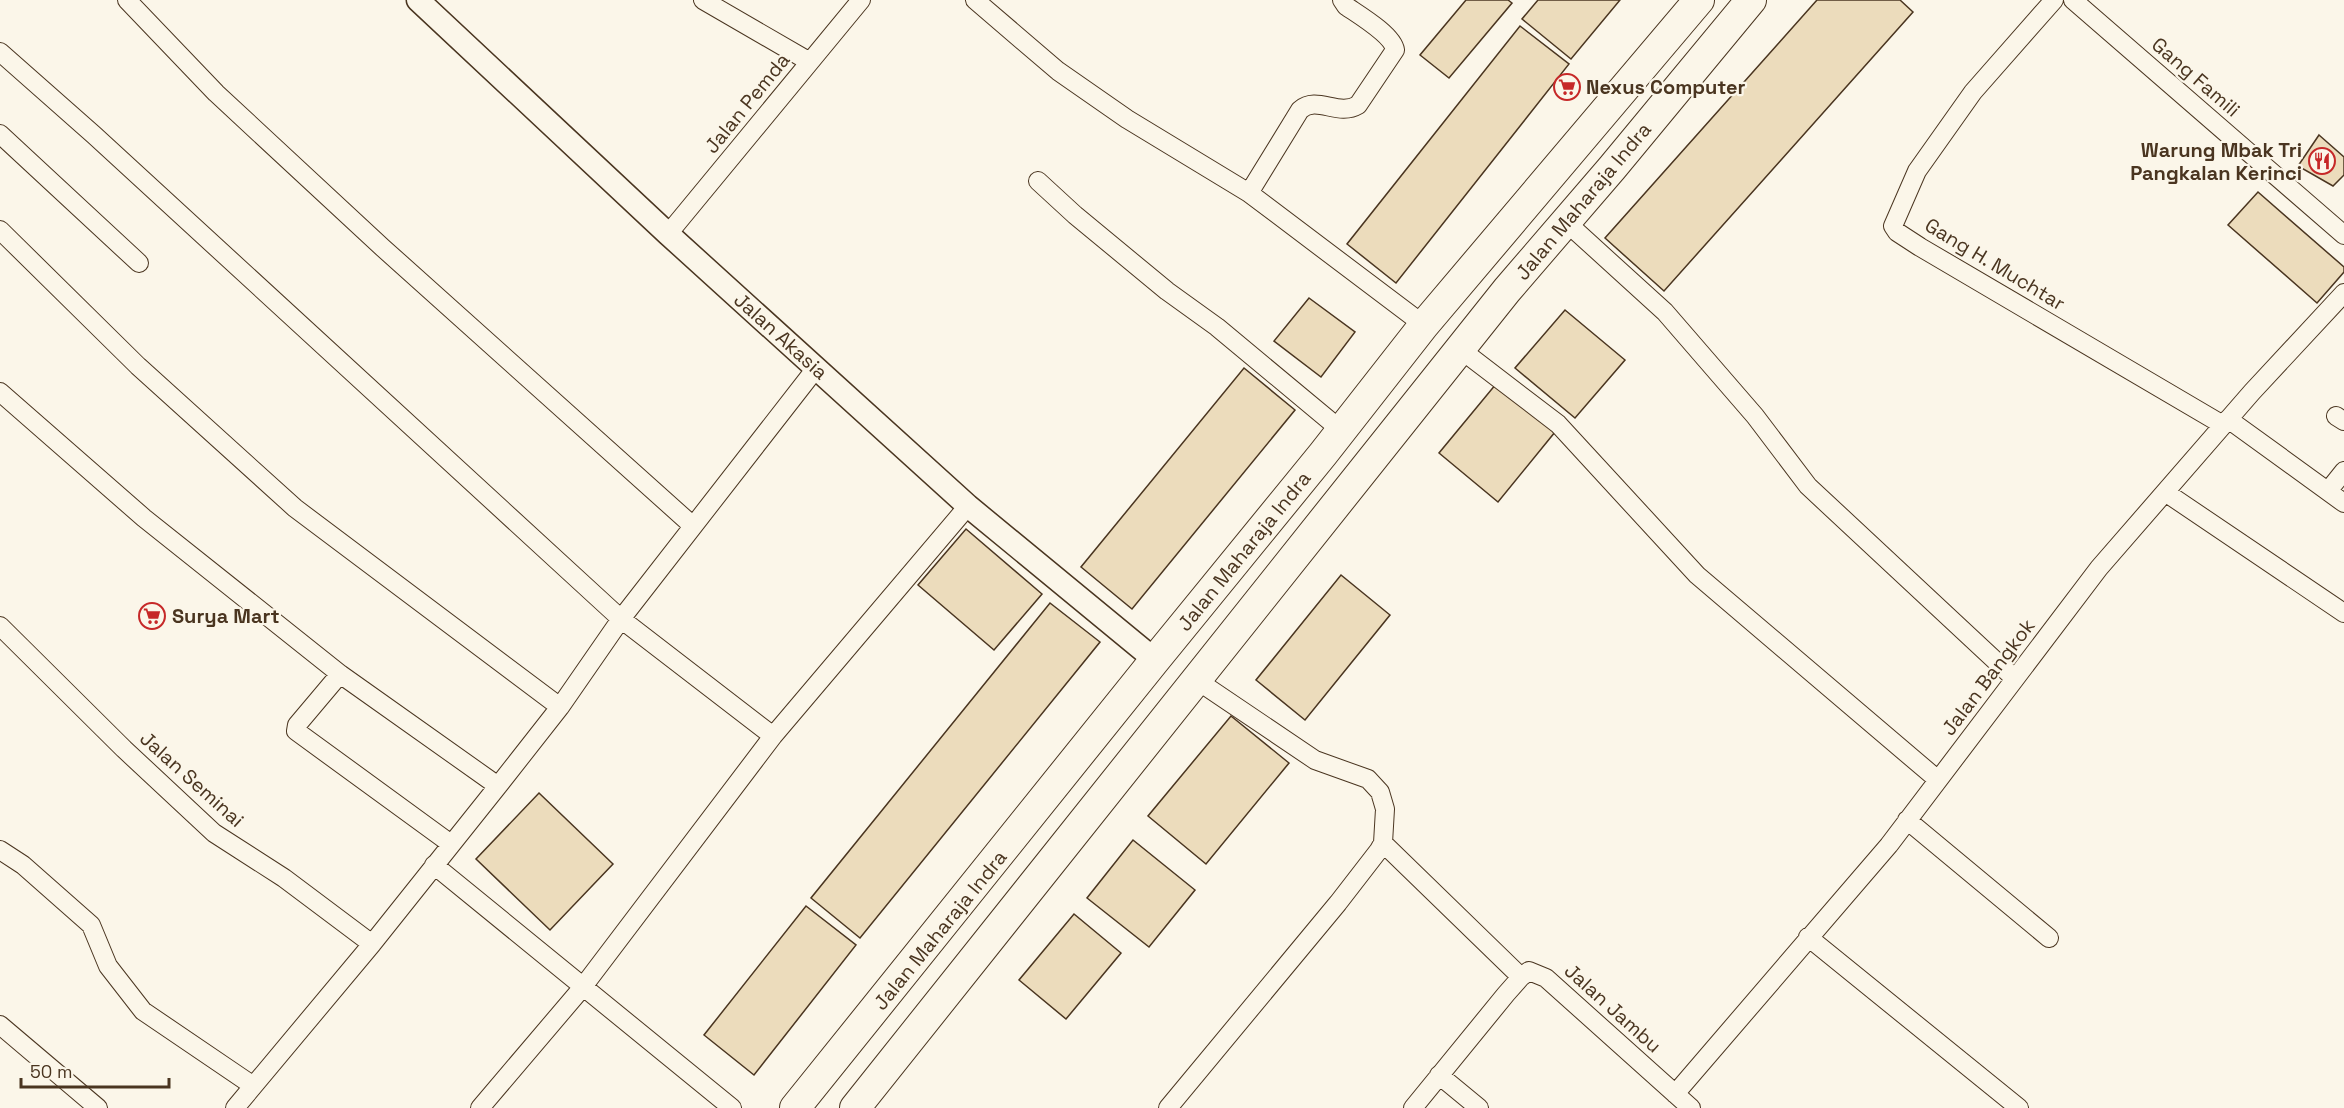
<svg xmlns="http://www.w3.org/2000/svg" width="2344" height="1108" font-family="'Space Grotesk',sans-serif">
<rect width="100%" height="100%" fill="#fbf6e9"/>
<path fill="#ecdcbc" stroke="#4a3520" stroke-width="1.5" d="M1466,0H1508L1512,3L1449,78L1420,55Z
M1538,0H1620L1571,59L1522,19Z
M1817,0H1900L1913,12L1664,291L1605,238Z
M1520,26L1569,64L1396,283L1347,244Z
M2319,135L2344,157V175L2333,186L2298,166Z
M2258,192L2344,267V272L2317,303L2228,225Z
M1309,298L1355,332L1321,377L1274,341Z
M1565,310L1625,360L1575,418L1515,368Z
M1244,368L1295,410L1132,609L1081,567Z
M1496,384L1555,432L1498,502L1439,453Z
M966,529L1042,594L994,650L918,585Z
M1341,575L1390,615L1305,720L1256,680Z
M1050,603L1100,642L860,938L811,898Z
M1231,716L1289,763L1206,864L1148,816Z
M539,793L613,864L550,930L476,859Z
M1133,840L1195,890L1149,947L1087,898Z
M806,906L856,945L754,1075L704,1035Z
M1074,914L1121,953L1066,1019L1019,980Z"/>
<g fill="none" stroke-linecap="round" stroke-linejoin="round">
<defs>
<path id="minor" d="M127,0L216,93L383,248L693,526
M703,0L810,62
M975,0L1058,71L1127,119L1249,193L1424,325
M2054,0L1973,92L1917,171L1893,226L1897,232L1920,247L2223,425
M2073,0L2344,235
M0,52L94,135L621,619L773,736
M0,134L139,263
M1038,181L1075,215L1167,291L1217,327L1342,431
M1249,193L1300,110C1317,95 1338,117 1358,105L1395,50C1393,35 1359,15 1346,6L1342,0
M1566,222L1665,312L1755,416L1808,486L2015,679
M0,230L138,366L295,508L560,707
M668,234L861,0
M1460,349L1558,424L1697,575L1938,780
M0,392L144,518L340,674L498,786
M2336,416L2344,421
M2228,419L2344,503
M2328,491L2344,471
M2165,492L2344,613
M0,626L124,749L214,833L284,878L372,944
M340,674L297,725L296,731L451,844
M1907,820L2049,938
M1383,843L1521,977
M0,850L23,865L91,925L108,966L143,1011L252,1085
M434,865L732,1108
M1808,937L2019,1108
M0,1025L98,1108
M1439,1075L1479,1108
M1675,1094L1889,845L2099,568L2252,392L2344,293
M235,1108L372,944L498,786L560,707L621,619L817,367
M480,1108L582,988L773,736L968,506
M1168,1108L1338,903L1379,850L1383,843L1385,809L1380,792L1368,779L1315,760L1195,679
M1413,1108L1506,994L1521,977L1529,971L1546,978L1691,1108"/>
<path id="tertiary" d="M418,0L668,234L968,506L1155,660"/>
<path id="trunk" d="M795,1108L1155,660L1323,454L1424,325L1699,0
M855,1108L1507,290L1612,168L1751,0"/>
</defs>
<use href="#minor" stroke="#4a3520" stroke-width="20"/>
<use href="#tertiary" stroke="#4a3520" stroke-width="25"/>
<use href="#trunk" stroke="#4a3520" stroke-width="32"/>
<use href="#minor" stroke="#fbf6e9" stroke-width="18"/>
<use href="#tertiary" stroke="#fbf6e9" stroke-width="22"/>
<use href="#trunk" stroke="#fbf6e9" stroke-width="30"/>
</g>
<defs>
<symbol id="supermarket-ring" viewBox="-11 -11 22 22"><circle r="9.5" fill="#fbf6e9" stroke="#c62828" stroke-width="1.5"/><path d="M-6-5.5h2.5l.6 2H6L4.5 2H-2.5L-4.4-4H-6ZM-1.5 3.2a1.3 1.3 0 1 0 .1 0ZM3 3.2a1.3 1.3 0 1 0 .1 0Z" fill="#c62828"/></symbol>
<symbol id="restaurant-ring" viewBox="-11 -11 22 22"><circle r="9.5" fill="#fbf6e9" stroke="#c62828" stroke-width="1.5"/><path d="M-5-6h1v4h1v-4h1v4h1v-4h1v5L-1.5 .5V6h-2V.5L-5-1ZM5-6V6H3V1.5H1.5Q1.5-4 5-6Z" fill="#c62828"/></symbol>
</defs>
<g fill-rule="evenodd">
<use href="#supermarket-ring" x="1552" y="72" width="30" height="30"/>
<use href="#restaurant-ring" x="2307" y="146" width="30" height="30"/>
<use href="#supermarket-ring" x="137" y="601" width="30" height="30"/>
</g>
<g text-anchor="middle" stroke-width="4.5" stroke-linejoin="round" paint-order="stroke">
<g font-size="20" fill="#4a3520" stroke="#fbf6e9">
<text transform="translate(2196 77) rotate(41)" y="7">Gang Famili</text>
<text transform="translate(747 103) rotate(-51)" y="7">Jalan Pemda</text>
<text transform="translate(1583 201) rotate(-50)" y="7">Jalan Maharaja Indra</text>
<text transform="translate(1995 264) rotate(31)" y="7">Gang H. Muchtar</text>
<text transform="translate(781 336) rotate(42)" y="7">Jalan Akasia</text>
<text transform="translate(1244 551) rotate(-51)" y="7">Jalan Maharaja Indra</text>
<text transform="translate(1988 677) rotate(-53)" y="7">Jalan Bangkok</text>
<text transform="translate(192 779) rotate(42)" y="7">Jalan Seminai</text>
<text transform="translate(940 930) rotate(-51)" y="7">Jalan Maharaja Indra</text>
<text transform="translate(1613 1008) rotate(42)" y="7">Jalan Jambu</text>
</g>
<g font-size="20" font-weight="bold" fill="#4a3520" stroke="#fbf6e9" text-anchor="start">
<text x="1586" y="94">Nexus Computer</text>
<text x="2302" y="157" text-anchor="end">Warung Mbak Tri<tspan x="2302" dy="23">Pangkalan Kerinci</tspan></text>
<text x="172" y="623">Surya Mart</text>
</g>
</g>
<path d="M21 1078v9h148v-9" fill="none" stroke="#4a3520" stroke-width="3"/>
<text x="30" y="1078" font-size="18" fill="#4a3520" stroke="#fbf6e9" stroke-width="4.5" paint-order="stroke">50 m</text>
</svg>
